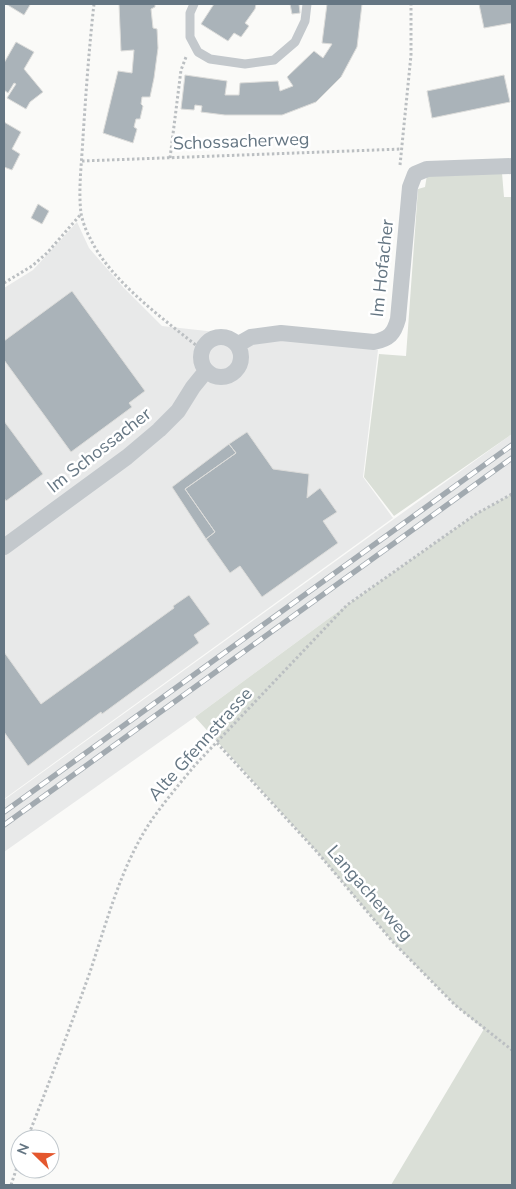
<svg xmlns="http://www.w3.org/2000/svg" width="516" height="1189" font-family="'Nunito Sans',sans-serif">
<rect width="100%" height="100%" fill="#fafaf8"/>
<path fill="#e8e9e9" d="M77,222L89,248L123,287L162,326L378,350L363,477L393,518L4,799V288L33,270Z
M512,434V494L476,514L347,605L195,717L4,852V800Z"/>
<path fill="#dadfd7" d="M502,173L504,197H512V434L394,516L364,477L379,354L406,356L418,189L425,187L427,175Z
M512,494V1185H391L484,1029L455,1005L392,941L318,853L195,717L347,605L476,514Z"/>
<path fill="#aab3b9" stroke="#dcdcda" d="M6,4H29L30,5L24,15Z
M119,4H155V7L151,9L153,28L157,29L158,48L154,78L150,97H142L141,104L143,106L140,119H136L134,127L137,129L133,143L103,133L118,71L132,73L134,50L121,51Z
M214,4H256L255,9L245,23L249,26L241,37L234,33L228,41L201,24Z
M290,4H299L300,13L292,14Z
M327,4H362L357,47L341,77L316,102L282,115H225L201,112L202,106L195,105L194,110L181,109L185,75L227,81L225,95H239L240,83L278,81L280,91L293,86L287,77L314,51L323,58L332,44L322,43Z
M479,4H512V23L484,28Z
M16,42L34,52L24,69L43,92L30,102L26,109L7,98L16,84L14,83L8,93L4,90V63Z
M504,75L510,102L432,118L427,91Z
M4,122L21,132L12,149L20,154L12,170L4,167Z
M38,204L49,211L42,224L31,218Z
M72,291L145,391L129,403L132,407L71,452L4,360V341Z
M4,421L43,474L6,501L4,498Z
M247,432L273,469L309,474L307,498L320,488L337,512L323,521L338,543L262,597L240,566L230,573L206,539L215,532L185,489L236,453L229,444Z
M229,444L236,453L185,489L215,532L206,539L172,487Z
M189,595L210,624L194,635L199,643L102,714L101,712L28,766L4,732V652L41,704L174,608L173,606Z"/>
<g fill="none" stroke-linecap="round" stroke-linejoin="round">
<path stroke="#bbbfc2" stroke-width="3" stroke-dasharray="2.5 2.5" stroke-linecap="butt" d="M94,4C89,48 86,92 83,137C82,160 78,190 81,213C82,220 86,231 90,238C111,282 165,320 202,350
M170,158L181,70L186,57
M82,161L402,149
M400,165L411,55V4
M4,283L32,266L47,253L81,214
M217,743L318,853L392,941L455,1005L512,1050
M27,1139C49,1083 70,1028 90,972C107,921 121,866 151,821C165,801 181,782 196,764L347,605L476,514L512,494
M11,1185L20,1158"/>
<path stroke="#c3c8cc" stroke-width="9" d="M194,4L190,13V37L198,52L210,59L245,64L274,60L295,42L305,21L307,4"/>
<path stroke="#c3c8cc" stroke-width="16" d="M201 357a20 20 0 1 1 40 0a20 20 0 1 1-40 0Z
M237,345L251,337L281,333L374,342C389,339 394,334 398,319L410,187L415,174L427,169L512,166
M4,547L127,457L159,430L178,411L193,387L206,371"/>
<defs>
<path id="rail" d="M4,812L512,445
M4,825L512,458"/>
</defs>
<use href="#rail" stroke="#a2aab0" stroke-width="5.5"/>
<use href="#rail" stroke="#fff" stroke-width="4" stroke-dasharray="11" stroke-linecap="butt"/>
</g>
<g text-anchor="middle" stroke-width="5" stroke-linejoin="round" paint-order="stroke">
<g font-size="18" fill="#657683" stroke="#fff">
<text transform="translate(241 141) rotate(-2)" y="6">Schossacherweg</text>
<text transform="translate(382 268) rotate(-84)" y="6">Im Hofacher</text>
<text transform="translate(99 450) rotate(-38)" y="6">Im Schossacher</text>
<text transform="translate(200 744) rotate(-48)" y="6">Alte Gfennstrasse</text>
<text transform="translate(370 893) rotate(49)" y="6">Langacherweg</text>
</g>
</g>
<rect width="516" height="1189" fill="none" stroke="#657683" stroke-width="10"/>
<g transform="translate(35 1154) rotate(293)"><circle r="24" fill="#ffffff" stroke="#c1c8cd"/>
<path d="M0-4L9 19L0 12L-9 19Z" fill="#e4572e"/>
<text y="-8" font-size="14" font-weight="bold" text-anchor="middle" fill="#657683">N</text>
</g>
</svg>
